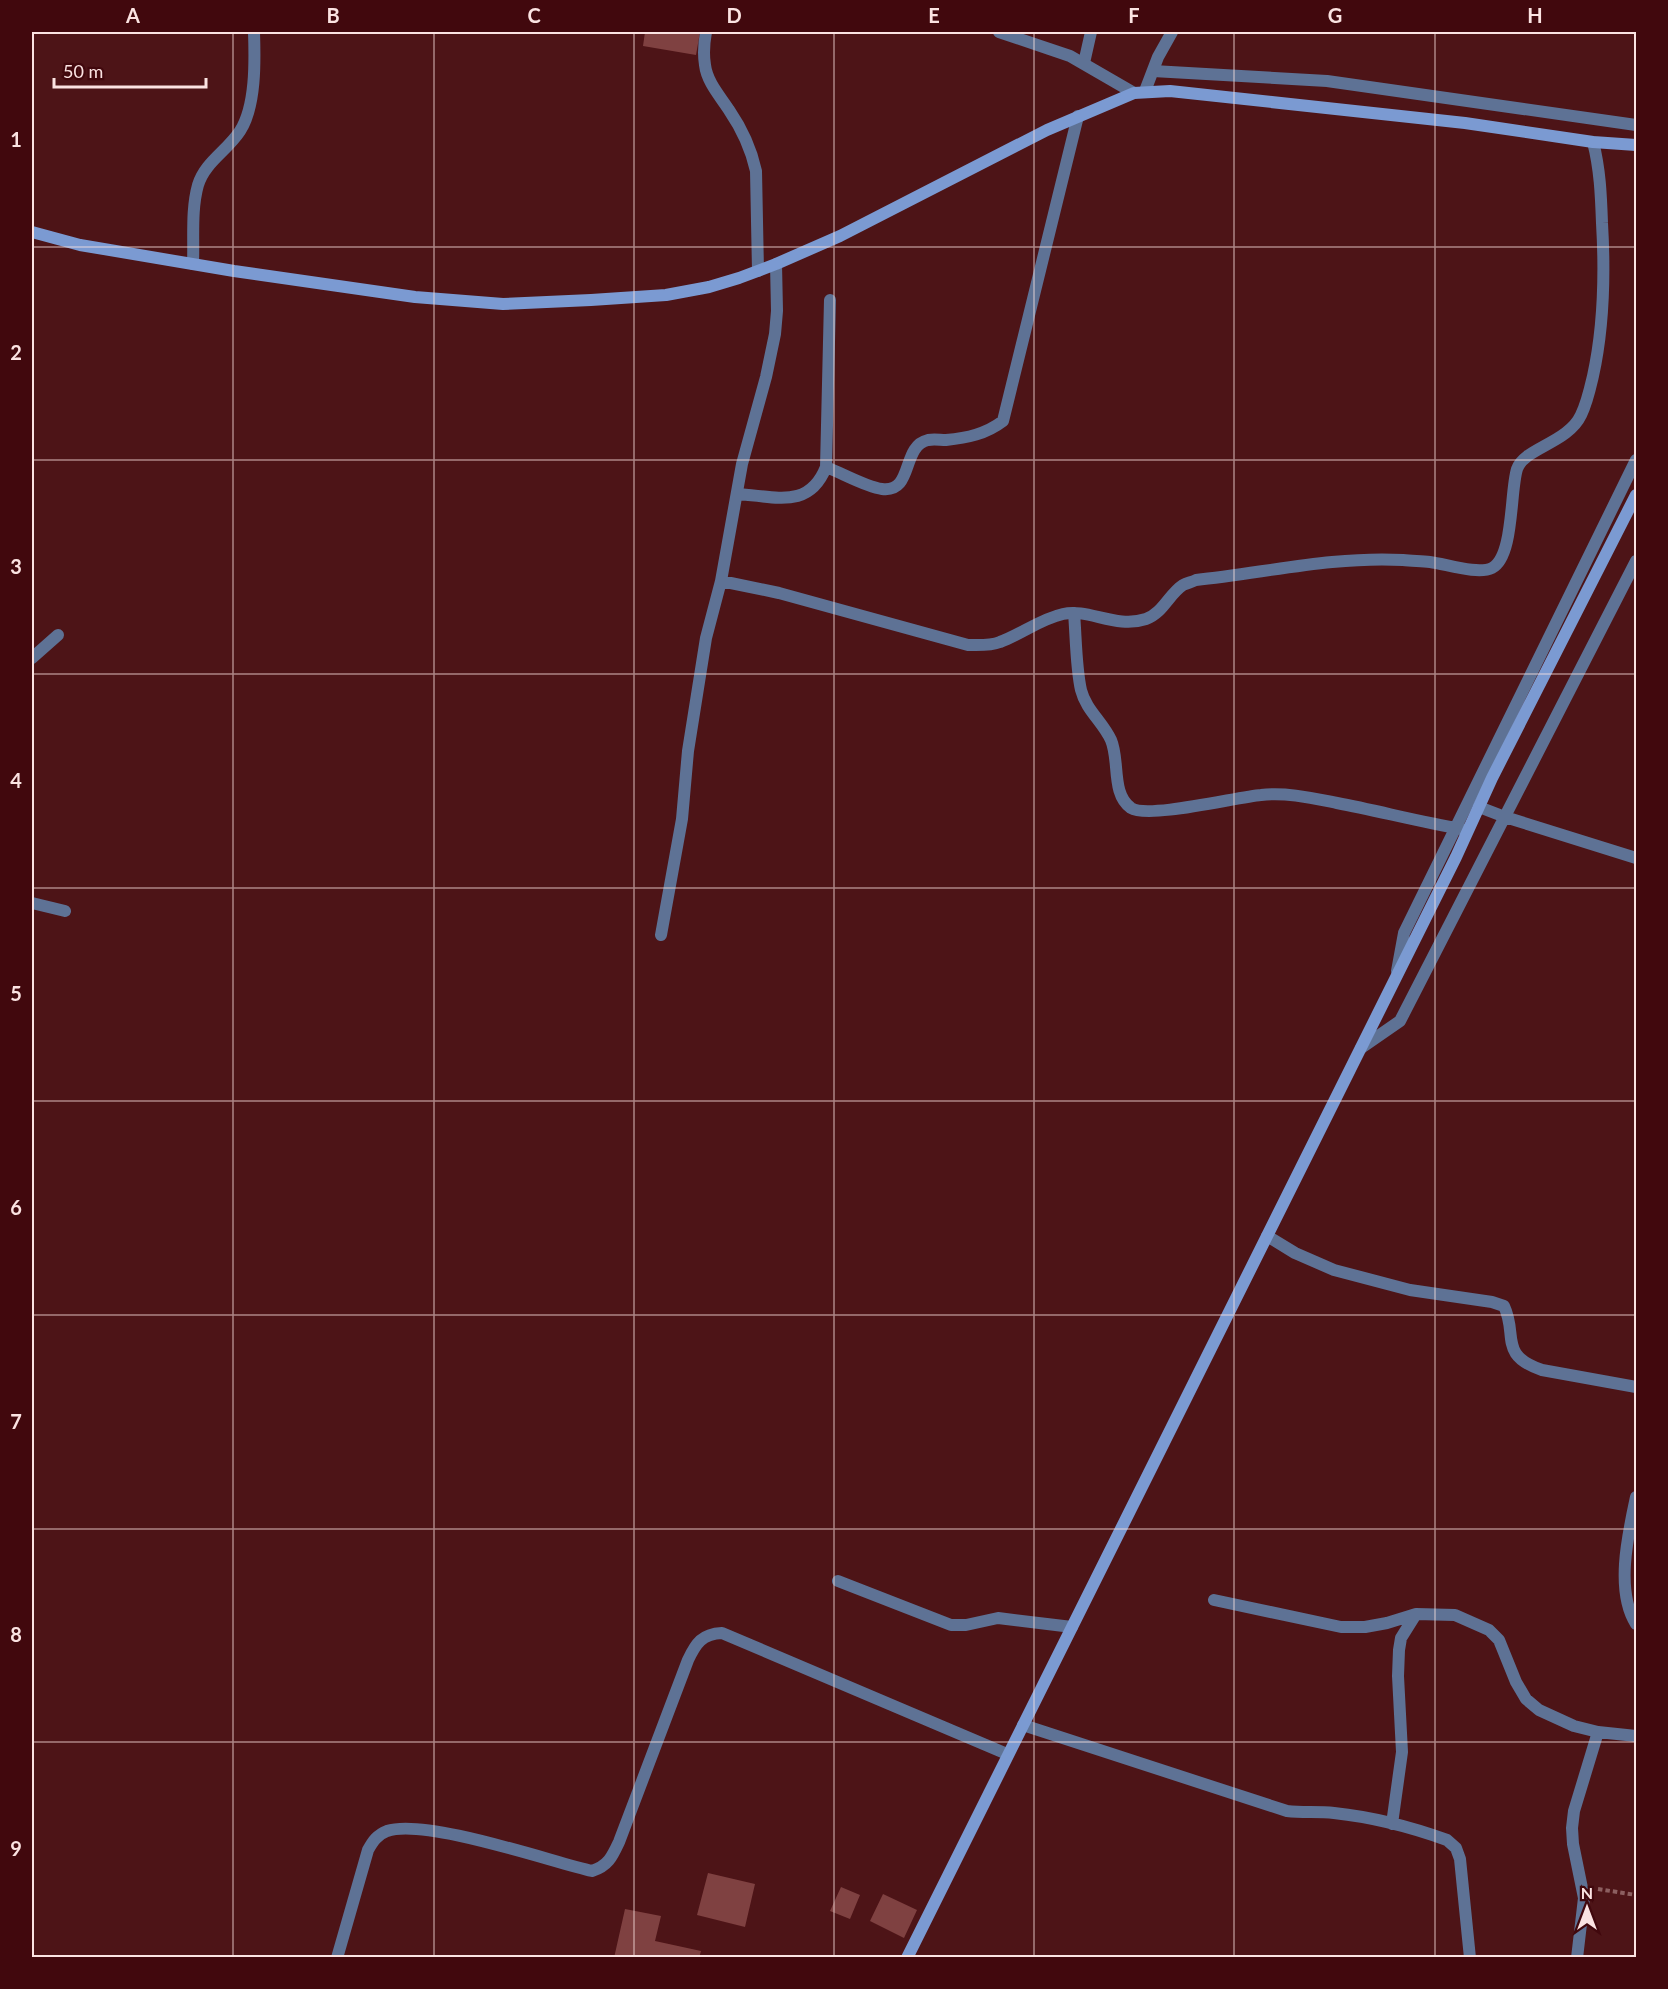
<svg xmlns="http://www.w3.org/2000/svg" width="1668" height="1989" font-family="Lato,sans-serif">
<rect width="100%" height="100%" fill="#4d1417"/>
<path fill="#7f4141" d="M645,32L664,33V32H700L696,55L643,46Z
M708,1873L755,1884L745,1927L697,1915Z
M841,1887L860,1895L850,1919L830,1911Z
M883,1894L917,1910L904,1938L870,1921Z
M625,1909L661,1916L655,1941L701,1951L699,1958H614Z"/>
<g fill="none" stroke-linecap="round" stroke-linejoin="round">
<path stroke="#8c5f60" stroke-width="4" stroke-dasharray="4.5 3" stroke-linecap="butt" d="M1598,1889L1636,1895"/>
<path stroke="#5e7295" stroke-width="12" d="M706,32C704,43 703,53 705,65C707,82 720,96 729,110C742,129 751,148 756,171L758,271
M999,32L1070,56L1134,93
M1084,63L1091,32
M1153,71L1327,81L1636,125
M1145,91L1158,57L1172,32
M193,264C194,238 191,210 198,185C205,162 227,151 240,131C256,106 255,61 254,32
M826,467C842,473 866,487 882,489C914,493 901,446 928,440C934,439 940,440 946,440C967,438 986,434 1003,421L1078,116
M737,494C775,496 809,510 826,467L830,300
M721,581L779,593L968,645C979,645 990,646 1000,642C1022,634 1040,619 1063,614C1088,608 1116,629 1146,619C1163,613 1169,594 1183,585C1187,583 1192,582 1196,580C1264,573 1334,556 1403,560C1412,561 1421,561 1430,562C1446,564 1478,575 1492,568C1514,557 1510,491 1517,469C1524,448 1568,443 1581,415C1587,403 1590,389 1593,376C1604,326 1605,274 1602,223C1601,195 1600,169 1593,142
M1074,613C1076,637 1076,668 1081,690C1086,710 1103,722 1111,740C1120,761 1111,794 1131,808C1148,819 1237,797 1261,795C1286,792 1312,798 1337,803C1379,811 1420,822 1462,829
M32,658L58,635
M1479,807L1505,817L1636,858
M32,903L65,911
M661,935L682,819L688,751L706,638L721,581L742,464L766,377L775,334L777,311L776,264
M1397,971L1404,933L1636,460
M1361,1048L1400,1021L1636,561
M1267,1236L1295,1253L1334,1270L1410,1290L1492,1302L1504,1306C1518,1335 1498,1355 1542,1370L1636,1387
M1636,1497C1628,1534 1615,1591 1636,1624
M838,1581L951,1625H966L998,1618L1072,1627
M1214,1600L1341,1627H1365L1387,1623L1416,1614L1455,1615L1489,1630L1499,1640L1516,1682L1526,1699L1539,1710L1574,1726L1598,1732L1636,1736
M1023,1725L1287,1811C1303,1813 1318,1811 1334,1813C1372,1817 1411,1827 1447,1840L1456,1848L1460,1859L1470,1958
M1392,1824L1402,1752L1398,1676L1399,1650L1401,1638L1416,1614
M337,1958L368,1850C373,1841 377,1835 387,1831C425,1818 549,1861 592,1871C608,1866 612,1857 619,1842L688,1660C696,1643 702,1634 722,1633L1007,1754
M1577,1958L1584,1898L1573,1844L1572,1828L1574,1811L1598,1732"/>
<path stroke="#7b9ad2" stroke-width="12" d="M32,232L80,245L234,271L415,297L503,304L591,300L666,295L709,287L739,278L776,264L840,236L1047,130L1134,93L1170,91L1465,123L1593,142L1636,145
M907,1958L1456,857L1492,778L1636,495"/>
</g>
<path fill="none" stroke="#fbe3e2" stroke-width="1.5" stroke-opacity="0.55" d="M233,32V1958M434,32V1958M634,32V1958M834,32V1958M1034,32V1958M1234,32V1958M1435,32V1958M32,247H1636M32,460H1636M32,674H1636M32,888H1636M32,1101H1636M32,1315H1636M32,1529H1636M32,1742H1636"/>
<rect width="1668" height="1989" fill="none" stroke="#41080d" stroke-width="66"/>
<g transform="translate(1587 1908)" stroke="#41080d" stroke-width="4.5" paint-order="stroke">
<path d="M0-4.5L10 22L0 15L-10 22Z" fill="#fbe3e2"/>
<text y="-9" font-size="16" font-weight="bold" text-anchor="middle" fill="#fbe3e2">N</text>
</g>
<path d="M54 78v9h152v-9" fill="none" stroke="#fbe3e2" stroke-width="3"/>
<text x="63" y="78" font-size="18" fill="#fbe3e2" stroke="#41080d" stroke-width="4.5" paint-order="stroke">50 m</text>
<rect x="33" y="33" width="1602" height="1923" fill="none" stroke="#fbe3e2" stroke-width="2"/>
<g font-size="20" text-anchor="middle" font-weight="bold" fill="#fbe3e2">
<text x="133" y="23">A</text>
<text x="333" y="23">B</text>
<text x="534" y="23">C</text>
<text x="734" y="23">D</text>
<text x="934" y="23">E</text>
<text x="1134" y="23">F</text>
<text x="1335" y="23">G</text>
<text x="1535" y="23">H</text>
<text x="16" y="147">1</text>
<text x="16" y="360">2</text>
<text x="16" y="574">3</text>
<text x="16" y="788">4</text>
<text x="16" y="1001">5</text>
<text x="16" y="1215">6</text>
<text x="16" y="1429">7</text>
<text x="16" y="1642">8</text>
<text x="16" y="1856">9</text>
</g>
</svg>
